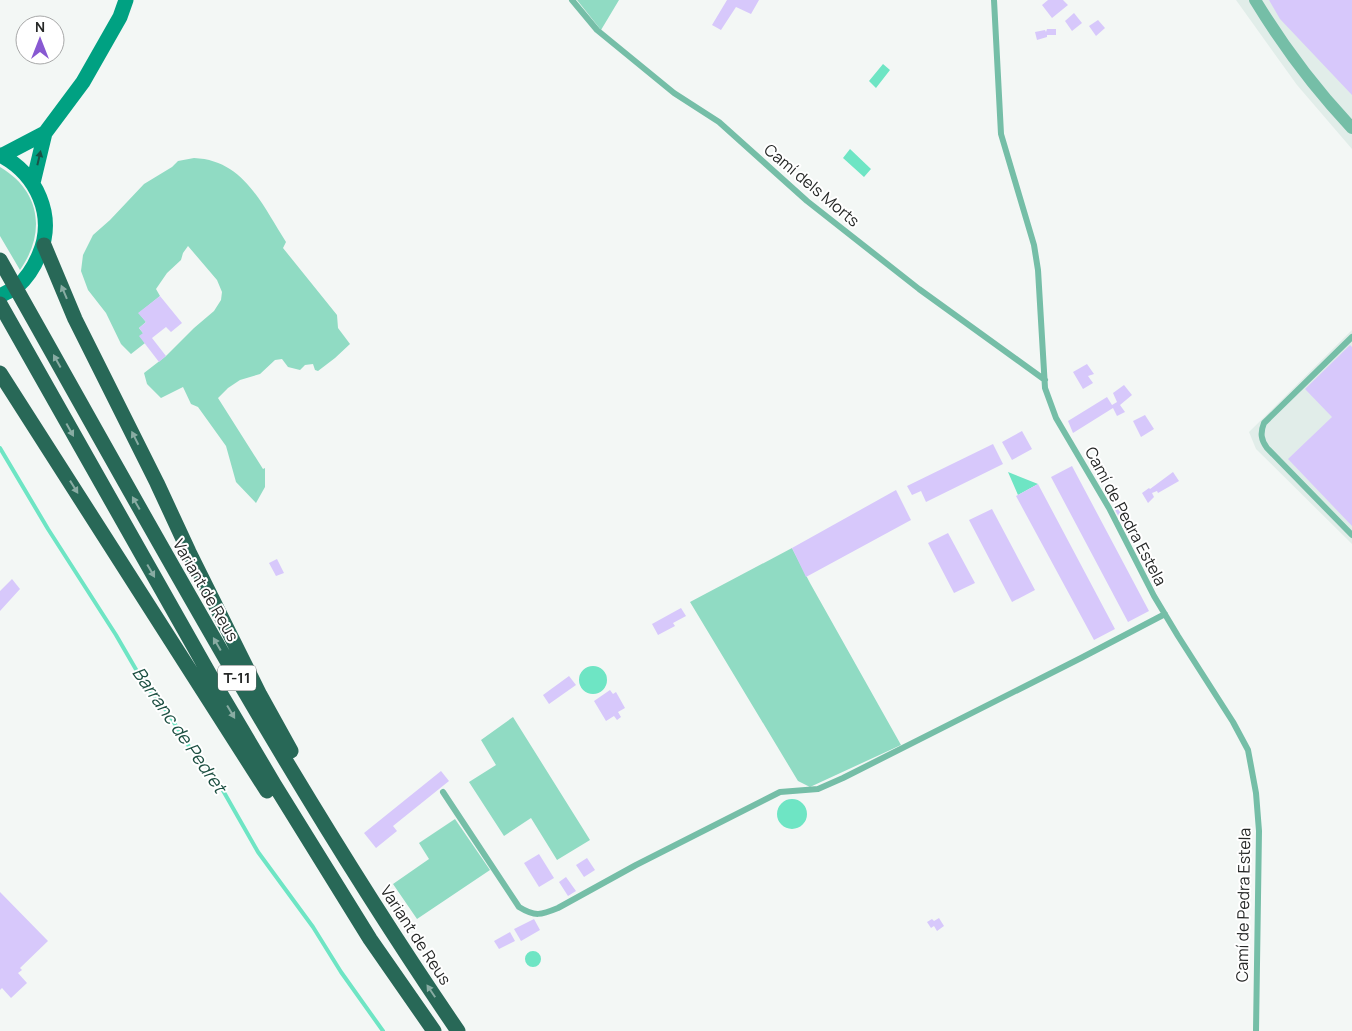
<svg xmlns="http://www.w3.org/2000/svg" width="1352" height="1031" font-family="Manrope,sans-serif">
<rect width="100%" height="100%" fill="#f3f7f5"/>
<path fill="#e1ede9" d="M1236,0H1352V149L1297,85Z
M1352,330V544L1256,449L1249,432Z"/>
<path fill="#90dbc3" d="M577,0H619L601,30Z
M194,158C244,160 262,205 286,242L283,248L337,315L338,328L350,344L335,358L318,371L315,370L313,364L305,365L300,370L288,367L282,359L275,360L260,374L240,380L228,388L218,398L263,469L265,468V487L256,503L236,482L226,446L198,407L191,404L183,387L161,398L147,384L144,373L166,356L194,328L214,311L221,300L222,292L217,280L188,246L183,253L181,260L167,273L156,289L160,296L139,313L146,322L139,328L143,333L145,343L131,354L121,344L106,313L88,290L81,271L83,255L93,235L110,220L144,184L172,167L178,161Z
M0,167C41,191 46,233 20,270L0,236Z
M792,548L810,583L901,745L810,787L798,781L690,602Z
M513,717L590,840L557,860L531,818L504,836L469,782L496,765L481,740Z
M455,819L490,870L417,919L393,884L429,859L419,843Z"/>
<path fill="#6ee5c4" d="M883,64L890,70L876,88L869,81Z
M850,149L871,169L864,177L843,158Z
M1008,472L1038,484L1018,495Z
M579 680a14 14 0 1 1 28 0a14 14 0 1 1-28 0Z
M777 814a15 15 0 1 1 30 0a15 15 0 1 1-30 0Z
M525 959a8 8 0 1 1 16 0a8 8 0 1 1-16 0Z"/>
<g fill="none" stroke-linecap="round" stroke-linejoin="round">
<path stroke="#6ee5c4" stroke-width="4" d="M0,448L48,529L116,635L145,685L168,713L188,745L213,773L258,852L313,927L341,972L383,1031"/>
</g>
<path fill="#d7c8fb" d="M727,0H759L751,14L736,7L721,30L712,25Z
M1048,0H1063L1068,5L1052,18L1042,5Z
M1269,0H1352V95L1280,19Z
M1074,13L1082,23L1072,31L1065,21Z
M1098,20L1105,28L1096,36L1089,26Z
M1047,29H1056V35H1047V37L1037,40L1035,32L1045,30L1046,32Z
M160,296L182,323L171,332L166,327L152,338L166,356L159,362L139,336L143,333L139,328L146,322L138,313Z
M1350,345L1352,347V526L1288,459L1332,417L1305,389Z
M1087,364L1094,374L1088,376L1093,383L1083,389L1073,372Z
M1124,385L1132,395L1120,405L1125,412L1117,416L1113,408L1073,433L1068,421L1107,397L1112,405L1117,402L1113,393Z
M1145,415L1154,429L1141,437L1133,421Z
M1022,431L1032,449L1012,460L1002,442Z
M993,444L1003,464L926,502L921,491L912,495L907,486Z
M1072,466L1149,611L1128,622L1051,477Z
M1173,472L1179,481L1158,493L1157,491L1152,493L1154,497L1148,503L1142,493L1149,488L1150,489Z
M1038,484L1115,629L1094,640L1016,496Z
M896,490L911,520L806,577L792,548Z
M992,509L1035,590L1012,602L969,520Z
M1120,509L1129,525L1125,528L1115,510Z
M948,533L975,583L954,593L928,543Z
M277,559L284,573L276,576L269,563Z
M12,579L20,589L0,611V591Z
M681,608L686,616L673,623L675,626L658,635L652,624Z
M569,676L576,685L549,704L543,695Z
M610,690L613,694L616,692L625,708L618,712L621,717L617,720L614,716L606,721L594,701Z
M441,771L449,781L393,826L397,831L376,848L364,833Z
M539,854L554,878L539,887L524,863Z
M587,858L595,870L584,877L576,865Z
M566,877L576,891L568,896L559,882Z
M0,892L48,941L20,968L22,970L18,973L27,983L11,998L2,988L0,990Z
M939,918L944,926L937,931L934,926L931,928L927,922L932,919L934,921Z
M534,919L540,930L521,941L514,929Z
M510,932L515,941L499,949L494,941Z"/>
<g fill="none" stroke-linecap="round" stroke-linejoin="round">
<path stroke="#75bea7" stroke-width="6" d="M572,0L597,30L674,93L719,122L807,201L919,289L1045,380
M994,0L1001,134L1034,245L1038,270L1045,388L1056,418L1109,508L1154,596L1178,636L1233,722L1248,750L1256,793L1259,831L1256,1031
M1352,337L1264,423C1260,433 1261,440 1267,448L1352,535
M443,792L519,907C535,917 541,915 558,908L636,865L780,792L818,789L843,778L1081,658L1165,614"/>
<path stroke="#75bea7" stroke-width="12" d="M1255,0C1283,46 1315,89 1352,128"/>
<path stroke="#00a182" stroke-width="15" d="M0,155C37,174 56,216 39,255C34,267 27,278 17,287C12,290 5,293 0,296
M1,156L45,133
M33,183L45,133L83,82L120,17L126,0"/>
<path stroke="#286857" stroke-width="15" d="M44,245L75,319L157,483L189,552L260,695L291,751
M0,260C147,520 289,784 458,1031
M0,304L219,691L274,784L370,939L434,1031
M0,373L267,791"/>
</g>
<defs><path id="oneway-solid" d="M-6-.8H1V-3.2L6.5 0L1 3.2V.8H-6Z" transform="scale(1.25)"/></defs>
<use fill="#195247" href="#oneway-solid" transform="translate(39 158) rotate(-77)"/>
<g fill="#89aca3">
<use href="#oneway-solid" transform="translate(64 292) rotate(-113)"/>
<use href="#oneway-solid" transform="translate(57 361) rotate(-119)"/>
<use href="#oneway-solid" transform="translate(70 430) rotate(61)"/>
<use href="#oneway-solid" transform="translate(135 438) rotate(-117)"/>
<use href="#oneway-solid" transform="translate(74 487) rotate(58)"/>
<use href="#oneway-solid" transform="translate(136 503) rotate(-120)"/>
<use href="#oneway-solid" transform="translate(151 571) rotate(60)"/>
<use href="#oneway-solid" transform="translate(217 644) rotate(-120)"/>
<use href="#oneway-solid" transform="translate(231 712) rotate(59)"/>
<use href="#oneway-solid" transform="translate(431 991) rotate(-124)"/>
</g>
<g text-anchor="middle" stroke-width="4" stroke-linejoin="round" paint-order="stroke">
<rect fill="#fff" stroke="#676868" stroke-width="1" x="218" y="665.5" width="38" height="25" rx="4"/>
<g font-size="15" font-weight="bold" fill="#262827">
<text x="237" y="683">T-11</text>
</g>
<g font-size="16" fill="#262827" stroke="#fff">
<text transform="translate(812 185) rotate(40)" y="6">Camí dels Morts</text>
<text transform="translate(1126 516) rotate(62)" y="6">Camí de Pedra Estela</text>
<text transform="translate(206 590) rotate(60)" y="6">Variant de Reus</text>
<text transform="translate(1243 905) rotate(-89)" y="6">Camí de Pedra Estela</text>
<text transform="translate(416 935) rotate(57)" y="6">Variant de Reus</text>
</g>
<g font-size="18" font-style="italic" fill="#1b4e40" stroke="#fff">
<text transform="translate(179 730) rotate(55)" y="6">Barranc de Pedret</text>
</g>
</g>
<g transform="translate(40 40)"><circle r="24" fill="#ffffff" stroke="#a8a9a9"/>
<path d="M0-4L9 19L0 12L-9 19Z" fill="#8859d2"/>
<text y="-8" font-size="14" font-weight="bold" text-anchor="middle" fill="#262827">N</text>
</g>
</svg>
